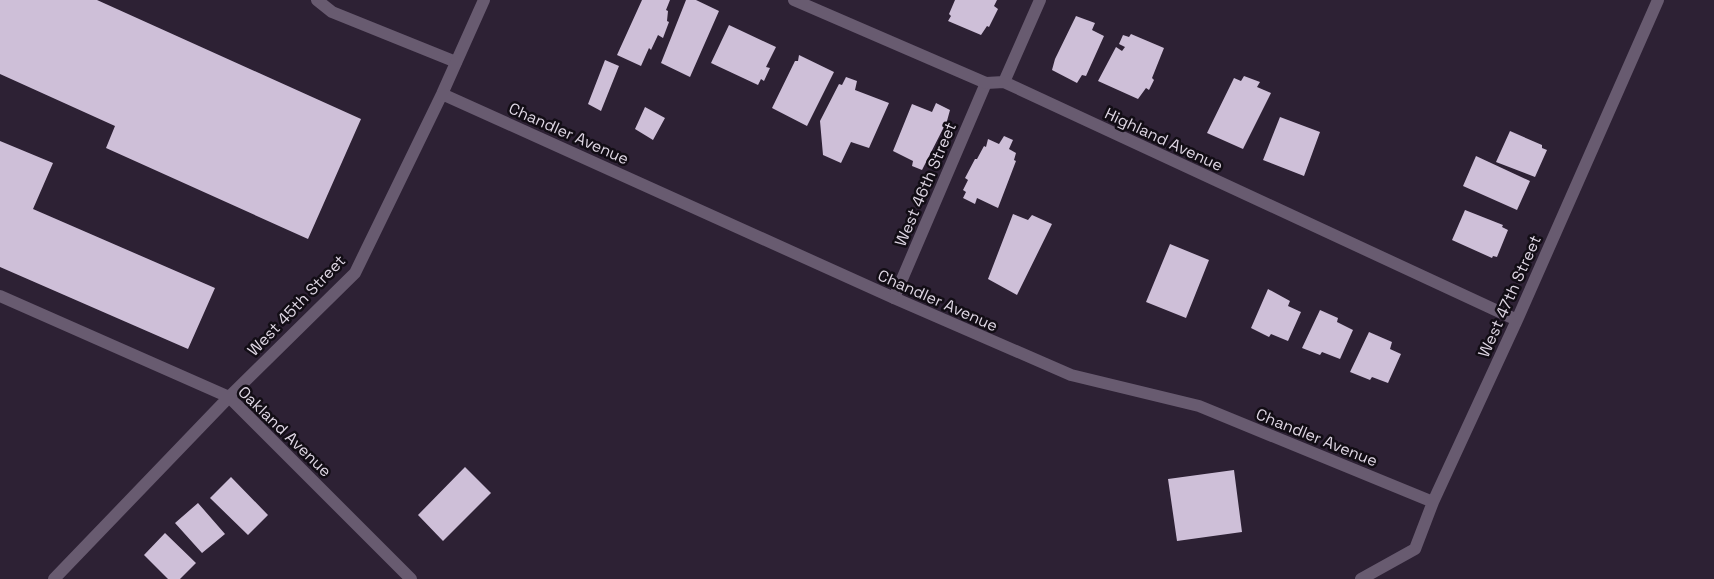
<svg xmlns="http://www.w3.org/2000/svg" width="1714" height="579" font-family="'Space Grotesk',sans-serif">
<rect width="100%" height="100%" fill="#2d2134"/>
<path fill="#cebfd8" d="M0,0H97L361,119L308,239L106,148L115,126L0,74Z
M642,0H670L666,10L668,11L667,21L669,22L663,38L658,35L651,50L649,48L641,66L617,55Z
M686,0H696L719,11L690,77L661,63Z
M955,0H997L994,6L998,9L989,27L987,26L981,35L948,21L951,16L949,14Z
M1076,16L1095,23L1092,30L1104,36L1086,76L1082,75L1077,83L1052,70L1055,59Z
M729,25L776,47L766,67L770,68L764,81L761,79L758,85L711,63Z
M1131,34L1164,48L1152,78L1154,80L1149,90L1146,88L1138,99L1098,81L1116,47L1122,51L1125,47L1119,44L1123,35L1129,37Z
M799,55L834,72L807,126L772,108L795,61H798Z
M605,60L619,66L601,111L588,104Z
M1244,76L1260,82L1257,87L1271,93L1243,149L1207,133L1234,78L1241,81Z
M846,77L857,81L855,90L889,103L869,148L851,142L841,163L823,155L820,121L839,84L842,85Z
M936,103L950,110L947,121L922,170L912,166L913,161L893,151L912,104L932,112Z
M645,107L665,118L653,140L635,129Z
M1280,117L1320,132L1304,176L1263,160Z
M1510,131L1542,145V148L1547,150L1535,177L1496,162Z
M1004,136L1013,140L1009,149L1016,153L1014,160L1016,161L998,208L977,198L975,204L963,198L966,192L963,190L968,180L965,178L975,159H977L984,146L986,147L988,139L999,144Z
M0,141L53,163L33,209L215,288L188,349L0,267Z
M1476,156L1530,181L1517,210L1463,186Z
M1465,210L1503,225L1502,227L1508,230L1497,257L1493,256L1492,258L1452,240Z
M1013,214L1028,220L1032,215L1052,224L1017,295L988,279Z
M1170,244L1209,260L1186,318L1146,302Z
M1268,289L1290,301L1288,306L1301,312L1288,341L1271,334L1269,337L1251,328Z
M1320,310L1338,318L1337,322L1353,330L1340,359L1322,352L1320,355L1302,348Z
M1369,332L1392,342L1390,349L1401,354L1388,383L1372,377L1370,380L1350,372Z
M465,467L491,493L443,541L418,515Z
M1234,470L1242,532L1177,541L1168,479Z
M231,477L268,515L248,535L210,498Z
M198,503L225,534L202,553L175,523Z
M165,533L196,563L180,579H168L144,555Z"/>
<g fill="none" stroke-linecap="round" stroke-linejoin="round">
<path stroke="#685b70" stroke-width="12" d="M317,0L332,12L456,62
M894,298L986,83"/>
<path stroke="#685b70" stroke-width="12" d="M794,0L986,83L1004,82L1517,320
M1004,82L1040,0
M442,94L894,298L1071,375L1199,406L1433,502
M0,296L229,397L411,579
M54,579L229,397L355,273L442,94L484,0
M1361,579L1415,549L1433,502L1517,320L1658,0"/>
</g>
<g text-anchor="middle" stroke-width="5" stroke-linejoin="round" paint-order="stroke">
<g font-size="16" fill="#ded6e3" stroke="#120d15">
<text transform="translate(569 133) rotate(24)" y="6">Chandler Avenue</text>
<text transform="translate(1164 139) rotate(25)" y="6">Highland Avenue</text>
<text transform="translate(925 184) rotate(-67)" y="6">West 46th Street</text>
<text transform="translate(1509 296) rotate(-66)" y="6">West 47th Street</text>
<text transform="translate(938 300) rotate(24)" y="6">Chandler Avenue</text>
<text transform="translate(296 305) rotate(-46)" y="6">West 45th Street</text>
<text transform="translate(285 431) rotate(44)" y="6">Oakland Avenue</text>
<text transform="translate(1317 437) rotate(22)" y="6">Chandler Avenue</text>
</g>
</g>
</svg>
